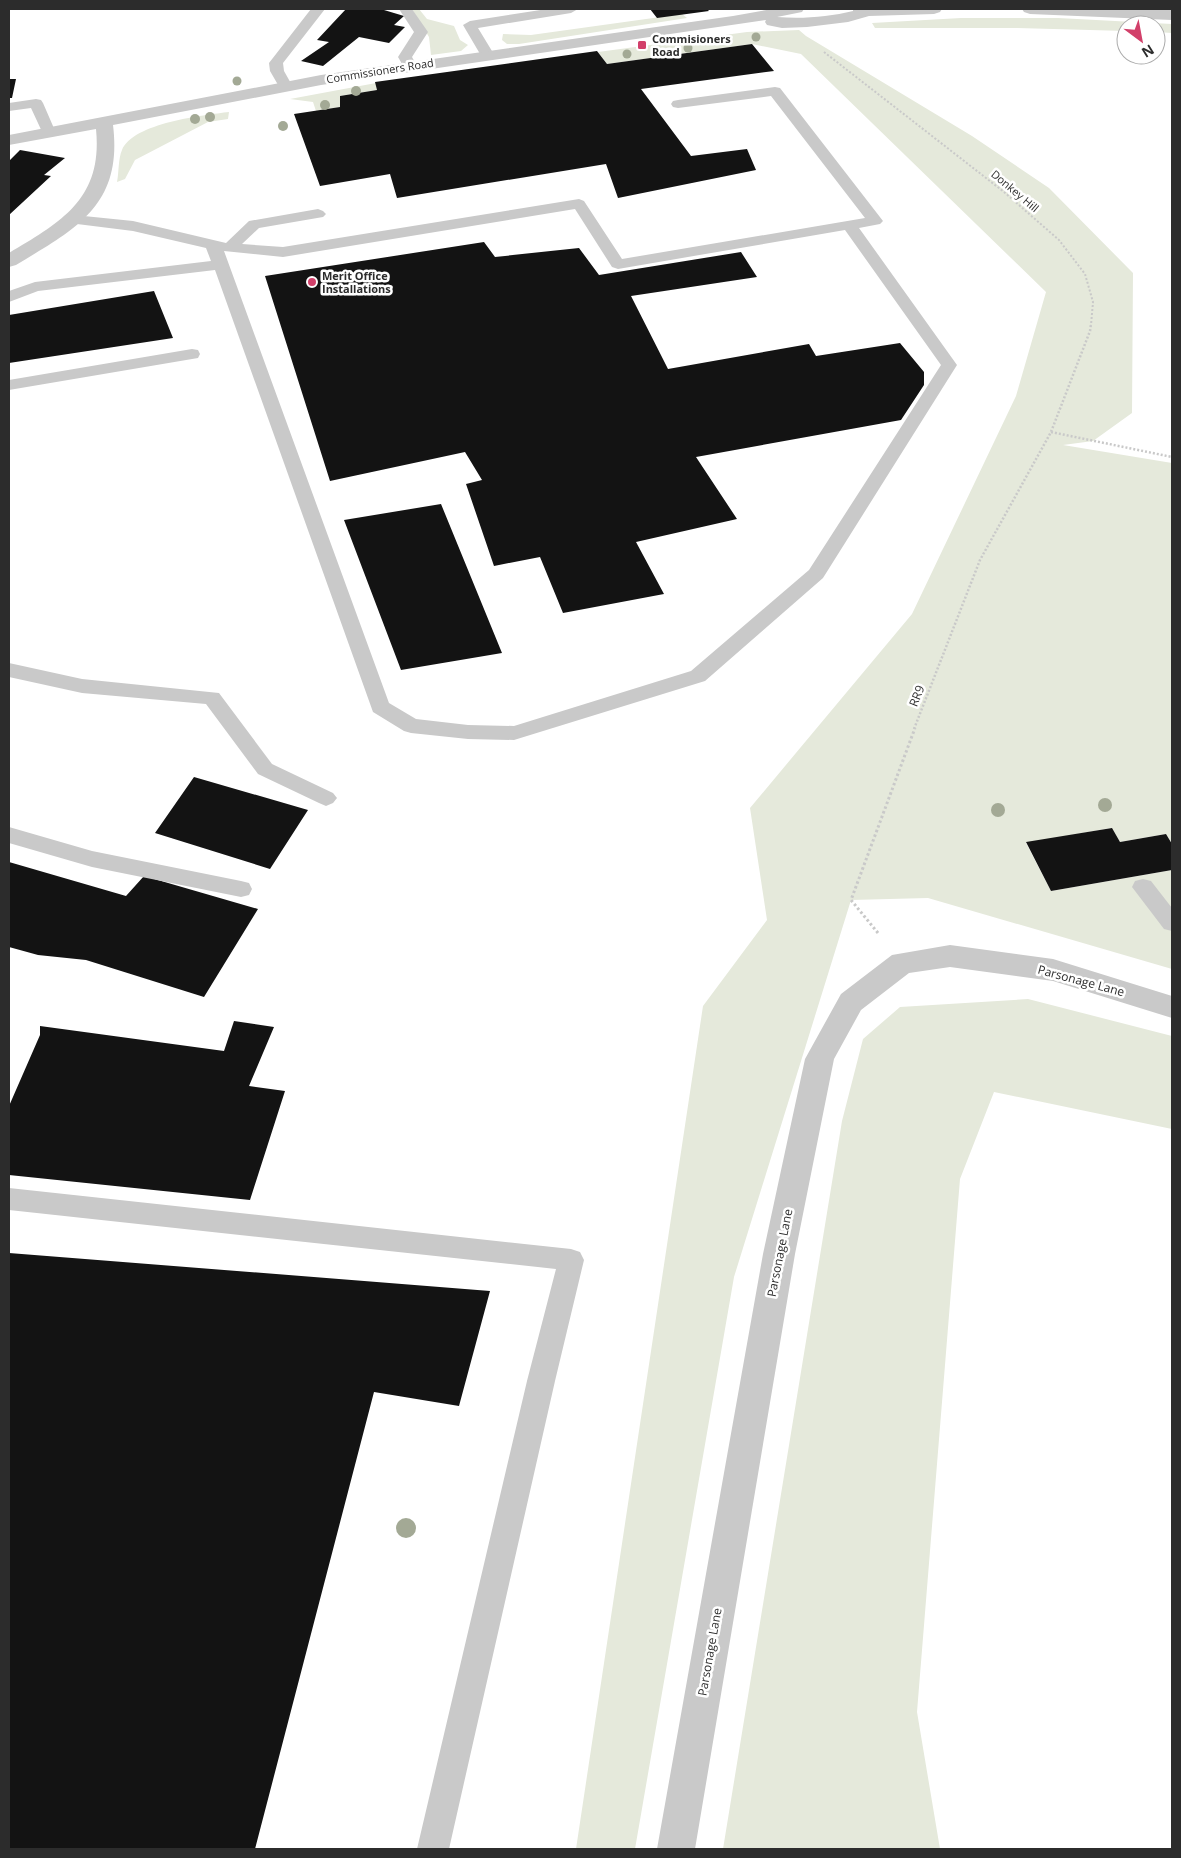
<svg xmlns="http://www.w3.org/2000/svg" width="1181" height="1858" font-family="'Open Sans',sans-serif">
<rect width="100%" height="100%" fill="#fff"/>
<path fill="#e5e9db" d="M412,9H419L427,19L454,26L460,40L468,45L461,51L431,55L429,37Z
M682,14L687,18L519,44H507L502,40L503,34L531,35Z
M961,18H1058L1172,24V33L1156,32V25H1126V31L1017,28H875L872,23Z
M799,30L806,36L972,136L1049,188L1133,273L1132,413L1093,441L1063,445L1172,463V844L1166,834L1120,842L1111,828L1026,843L1051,891L1172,870V969L928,898L851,900L734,1277L635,1849H576L703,1006L767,920L750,808L912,614L1016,396L1046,292L801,54L752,44L607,64L598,52L747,32Z
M376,83L377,90L340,96V107L316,111L313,102L290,99Z
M229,112L228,119L208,122L135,160L125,179L117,182C119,172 118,159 122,150C133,123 204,115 229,112Z
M1028,999L1172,1036V1129L994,1092L960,1179L917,1712L940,1849H723L842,1121L863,1039L900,1007Z"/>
<path fill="#131313" d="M346,9H385L384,10L404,16L394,25L405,27L389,43L359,37L323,66L301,61L329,42L317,40Z
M650,9H707L709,11L657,18Z
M752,44L774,71L641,89L691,156L747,149L756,170L618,198L606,164L397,198L390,174L320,186L294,114L340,107V96L377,90L375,82L597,51L607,64Z
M9,79H16L12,98H9Z
M20,150L65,158L44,175L51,176L9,215V161Z
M484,242L495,257L579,248L599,275L741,252L757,277L631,296L668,369L809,344L816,356L900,343L924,372V385L901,420L696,457L737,519L636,542L664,594L563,613L540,557L494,566L466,484L482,480L465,452L330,481L265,276Z
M154,291L173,338L9,363V315Z
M441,504L502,653L401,670L344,520Z
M194,777L308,810L270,869L155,833Z
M1112,828L1120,842L1166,834L1172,844V870L1051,891L1026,842Z
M9,862L126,896L144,876L258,909L204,997L86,960L38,955L9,947Z
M234,1021L274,1027L249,1086L285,1091L250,1200L9,1175V1106L40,1035V1026L224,1051Z
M9,1253L490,1291L459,1406L374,1392L255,1849H9Z"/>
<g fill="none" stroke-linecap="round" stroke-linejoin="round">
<path stroke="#c9c9c9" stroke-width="2" stroke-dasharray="2 2" stroke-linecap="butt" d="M824,52L1004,192L1059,240L1085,274L1093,302L1091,325"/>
<path stroke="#c9c9c9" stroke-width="2.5" stroke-dasharray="2 2" stroke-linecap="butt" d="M1051,432L1172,457
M914,729L980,560L1051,432L1090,331L1091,324"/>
<path stroke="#c9c9c9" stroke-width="3" stroke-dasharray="2.5 2.5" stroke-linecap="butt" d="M878,933L851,900L915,728"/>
<path fill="#c9c9c9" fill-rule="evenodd" d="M311,9H325L283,63L284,71L293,87L291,90H281L270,71L269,63Z
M399,9H412L428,32L412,57L417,66L410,70L405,69L398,57L414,32Z
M547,9H578L571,13L478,28L495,56L488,60L483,59L463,25L470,21Z
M775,87L780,88L883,221L880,224L859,228L957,365L823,578L705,681L514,740L468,739L411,733L404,731L373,712L215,270L38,291L9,302V291L35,282L211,261L206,248L133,231L69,223L66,220L69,217L74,215L133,221L226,243L249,221L318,209L323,211L326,214L323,217L259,228L242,244L283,247L579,199L584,201L622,259L865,218L771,96L678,108L673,107L671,104L673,101L678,100ZM575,209L612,267L618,269L845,230L941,365L809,570L691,671L514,726L468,725L416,719L389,703L224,251L283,257Z
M36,99L41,100L43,103L56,133L54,136H44L31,108L9,111V103Z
M192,349L198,350L200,354L198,358L9,390V380Z
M9,663L82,679L219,693L272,764L333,793L337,798L333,803L326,806L319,803L258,774L206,704L82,693L9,677Z
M9,827L92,851L241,881L249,883L252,889L249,895L241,897L92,867L9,843Z
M1143,879L1151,881L1172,908V931L1164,929L1132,887L1135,881Z
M9,1188L571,1249L580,1252L584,1260L555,1381L449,1849H417L527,1381L556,1269L9,1210Z"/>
<path fill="#c9c9c9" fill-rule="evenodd" d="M772,9H804L802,12L777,17C802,19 829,17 853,11V9H942L940,12L934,14L869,16L848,22L807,27L782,28L767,25L765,22L766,20L321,85L113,125C123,206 75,229 16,265L9,267V253C61,222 103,199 96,129L9,145V135L321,75L733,16Z
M1022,9L1172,10V20L1030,14L1024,12Z
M950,945L1053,959L1172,996V1018L1053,981L950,967L909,973L861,1010L834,1059L795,1254L695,1849H657L763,1254L805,1059L841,994L892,955Z"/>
</g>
<g fill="#a3a995">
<circle cx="756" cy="37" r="4.5"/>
<circle cx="722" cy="41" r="4.5"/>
<circle cx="688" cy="48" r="4.5"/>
<circle cx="627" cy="54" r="4.5"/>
<circle cx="237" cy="81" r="4.5"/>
<circle cx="356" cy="91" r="5"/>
<circle cx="325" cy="105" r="5"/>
<circle cx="210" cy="117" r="5"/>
<circle cx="195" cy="119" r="5"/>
<circle cx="283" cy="126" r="5"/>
<circle cx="1105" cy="805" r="7"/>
<circle cx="998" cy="810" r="7"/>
<circle cx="406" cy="1528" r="10"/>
</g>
<g fill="#d2406a" stroke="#fff" stroke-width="2">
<rect x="637" y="40" width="10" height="10" rx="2.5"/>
<circle cx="312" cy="282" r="5"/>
</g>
<g text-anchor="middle" stroke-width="5" stroke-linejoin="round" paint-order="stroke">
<g font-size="11" font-weight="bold" fill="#2c2c2c" stroke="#fff" text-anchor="start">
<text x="652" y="43">Commisioners<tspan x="652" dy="13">Road</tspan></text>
<text x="322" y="280">Merit Office<tspan x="322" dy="13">Installations</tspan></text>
</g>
<g font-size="11" fill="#2c2c2c" stroke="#fff">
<text transform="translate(380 71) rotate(-9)" y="4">Commissioners Road</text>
<text transform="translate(1015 191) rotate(40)" y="4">Donkey Hill</text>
</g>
<g font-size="12" fill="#2c2c2c" stroke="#fff">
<text transform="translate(917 696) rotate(-69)" y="4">RR9</text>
<text transform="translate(1081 981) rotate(15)" y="4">Parsonage Lane</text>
<text transform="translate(780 1253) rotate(-79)" y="4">Parsonage Lane</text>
<text transform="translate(710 1652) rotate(-80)" y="4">Parsonage Lane</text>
</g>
</g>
<rect width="1181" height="1858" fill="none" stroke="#2c2c2c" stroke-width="20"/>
<g transform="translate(1141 40) rotate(148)"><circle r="24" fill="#ffffff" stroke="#ababab"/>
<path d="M0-4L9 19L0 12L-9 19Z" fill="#d2406a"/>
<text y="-8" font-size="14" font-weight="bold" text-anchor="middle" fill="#2c2c2c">N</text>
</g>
</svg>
